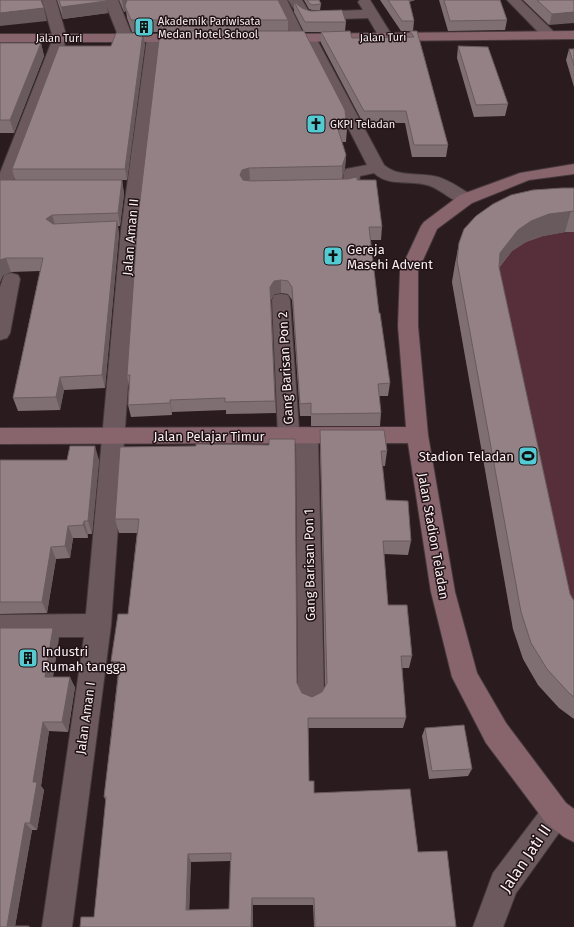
<svg xmlns="http://www.w3.org/2000/svg" width="574" height="927" font-family="'Fira Sans',sans-serif">
<rect width="100%" height="100%" fill="#2a1b1f"/>
<path fill="#572f3a" d="M574,209V719C538,692 527,671 513,629L452,282L455,264L460,250Z"/>
<g fill="none" stroke-linecap="round" stroke-linejoin="round">
<defs>
<path id="street" d="M42,0H56L67,38L11,187L9,191H0V173L53,38Z
M104,0H118L133,38L131,41L126,42L121,41L119,38Z
M273,0H287L304,35H314L316,38L384,165C399,178 420,172 438,177C451,181 461,189 472,195L474,199L472,203C455,207 443,189 427,185C409,180 389,187 374,173L360,176L359,182L353,189L327,191L321,190L319,186L321,182L343,180L344,172L346,169L367,165L304,41H294Z
M288,0H302L308,10L312,12L363,10L358,2L360,0H370L393,37L391,40L386,41L381,40L368,18L310,20C298,17 295,10 288,0Z
M507,0H521L554,32L556,35L554,38L549,39L544,38Z
M154,34L159,35L161,38L139,230L111,625L72,927H42L84,637H0V615L86,614L121,230L147,38L149,35Z
M11,273L18,275L20,279L10,333L7,338L0,340V287L4,275Z
M281,294L288,295L290,300L299,430L307,428L315,430L318,436L324,694L320,703L311,707L302,703L298,694L296,442L289,444L281,442L278,436L272,300L274,295Z
M556,799L566,803L570,813L566,823L516,893L503,927H473L493,873L546,803Z"/>
<path id="secondary" d="M574,31V39L277,42L272,41L270,38L272,35L277,34Z
M0,34H189L194,35L196,38L194,41L189,42H0Z
M574,164V174L529,180L472,203L437,229L418,271V326L428,435L455,592L477,673L506,723L566,803L574,809V842L564,837L546,823L486,743L452,677L431,592L408,443L0,444V428L406,427L398,326L400,271L421,226L424,222L460,195L520,173Z"/>
</defs>
<use href="#street" stroke="#45393c" stroke-width="2"/>
<use href="#secondary" stroke="#45393c" stroke-width="2"/>
<use href="#street" fill="#6b595d" fill-rule="evenodd"/>
<use href="#secondary" fill="#88646d" fill-rule="evenodd"/>
</g>
<path fill="#7f6f72" fill-rule="evenodd" d="M57,0H105L108,13L63,19Z
M119,0H278L288,20V31L304,32L294,12V2L302,8L310,11L346,22L345,31L352,38L409,37L410,31H401L380,0H415L409,2L414,21L413,31L448,145L446,157H412L405,123H363L321,43V32H304L347,129L346,142H341L346,155L345,168L342,179L357,180L382,227L381,240H370L379,313L390,383L388,396H379L381,413L380,426H311V416H300L292,300L288,294L281,293L274,294L271,300L276,413L226,414V410L172,412V415L131,417L128,405L129,387L127,375L160,32H132L127,18L126,11L124,12Z
M304,0H319L321,4L320,10H312L309,9Z
M439,0H500L507,20L505,30L448,31Z
M523,0H574L549,25Z
M0,43H41L44,56L14,133H0Z
M145,44L127,180H122L124,194L120,226H118L119,234L105,388L64,390L60,410L18,411L13,398L40,271L11,272L3,275L0,282V180H15L12,169L111,46Z
M458,46L508,104L505,116L474,117L457,58Z
M569,49H574V87L566,60Z
M574,188V232H565L543,236L526,242L512,251L499,268L570,594L574,601V719L559,708L538,685L523,659L513,629L452,282L455,264L459,243Z
M320,430L387,451L385,466H382L386,500L411,541L408,555L384,554L388,605L412,656L409,668H402L406,718L403,728H308L309,781L314,793L418,852L456,927H314L313,905H253V927L94,917L106,801L104,797L118,673H116L111,661L128,614L137,533H119L115,519L120,447L297,683L302,693L312,697L322,692L325,686L320,445ZM230,861L229,909L189,910L191,862Z
M0,460H99L92,534H88V538H73L70,558L56,559L47,613L0,614Z
M59,638L53,677L75,687L68,732L49,731L41,786L44,790L37,830H32L15,926H29L30,927H0Z
M425,728L472,769L468,776L429,779L422,736Z"/>
<path fill="#685a5d" d="M122,0H128L125,6L126,11L124,12Z
M406,0H415L406,3Z
M106,1L108,13L63,19L61,7Z
M44,8L47,21L0,26V13Z
M574,12V23L549,25L552,14Z
M143,33L145,44L127,180L125,169Z
M41,43L44,56L14,133L10,120Z
M346,155L345,168L342,179V166Z
M249,168L250,180L243,182L240,175L242,170Z
M122,180L124,194L120,226L118,213Z
M571,211L565,232L543,236L526,242L512,251L494,274L500,253L518,230L531,221L549,214Z
M52,215L56,228L46,219Z
M117,221L119,234L105,388L102,375Z
M6,258L11,272L3,275L0,282V260Z
M281,280V293L274,294L270,300V287L274,281Z
M60,377L64,390L60,410L56,397Z
M170,400L172,412V415L170,403Z
M95,446L99,460L92,534L88,521Z
M84,521L88,534V538L83,525Z
M68,526L73,538L70,558L65,546Z
M51,547L56,559L47,613L42,602Z
M53,628L59,638L51,687L45,677Z
M70,677L75,687L68,732L62,722Z
M43,722L49,731L41,786L44,790L37,830L30,823L33,782Z
M25,823L32,830L15,927L7,926Z
M188,854L191,862L189,916L186,910Z
M252,898L253,905V927H251Z"/>
<path fill="#948185" stroke="#685a5d" fill-rule="evenodd" d="M0,0H41L44,8L0,13Z
M59,0H105L106,1L61,7Z
M127,0H278L288,20H131L125,6Z
M307,0H319L321,4L312,5L309,3Z
M388,0H409L414,21H402Z
M444,0H500L507,20L450,21Z
M537,0H574V12L552,14Z
M294,2L302,8L310,11L342,10L346,22H305Z
M160,31H304L345,110L347,129H338L346,155L342,166L249,168L242,170L240,175L243,180L250,181L348,179L357,177V180H376L382,227H369L379,313H380L390,383L378,384L381,413L311,414V403L300,404L292,287L288,281L281,280L274,281L270,287L275,401L225,402V398L170,400V403L128,405L130,375H127L138,217Z
M350,31L352,38L414,37L410,31H417L448,145H414L406,111H364L321,32Z
M116,33H143L125,169H12L59,46H111Z
M0,43H41L10,120H0Z
M458,46L488,47L508,104L476,105Z
M569,49H574V66Z
M0,180H122L118,213L52,215L46,219L53,224L117,221L102,375L60,377L56,397L13,398L43,258H6L0,260Z
M562,188H574V211L549,214L531,221L518,230L500,253L499,267L570,594L574,601V697L569,693L547,669L531,643L521,612L457,261L459,243L464,229L476,216L493,204L511,195L533,190Z
M320,430H384L387,451H381L386,500L408,501L411,541H383L388,605H407L412,656H401L406,718H308L309,781H314V793L410,789L418,852L447,851L456,927H315L314,898H252L251,927H80L81,917H94L106,797H104L120,662L111,661L118,614H128L139,519H115L120,447L196,446V444L269,445V439H295L297,683L302,693L312,697L322,692L327,683ZM231,853L229,909L186,910L188,854Z
M70,446H95L88,521H84L83,525L68,526L65,546L51,547L42,602H0V460H67Z
M0,628H53L45,677H70L62,722H43L33,782H37L30,823H25L7,926H29L28,927H0Z
M464,725L472,769L432,771L425,728Z"/>
<defs>
<symbol id="building-square" viewBox="-11 -11 22 22"><rect x="-9" y="-9" width="18" height="18" rx="4" fill="#51ccd3" stroke="#201216"/><path d="M-4-6H4V6H1V3H-1V6H-4ZM-2.5-4.3h1.7v1.8h-1.7ZM.8-4.3h1.7v1.8H.8ZM-2.5-1h1.7V.8h-1.7ZM.8-1h1.7V.8H.8Z" fill="#111"/></symbol>
<symbol id="church-square" viewBox="-11 -11 22 22"><rect x="-9" y="-9" width="18" height="18" rx="4" fill="#51ccd3" stroke="#201216"/><path d="M-1.2-6h2.4v3.5h3.3v2.4h-3.3V6h-2.4V-.1h-3.3v-2.4h3.3Z" fill="#111"/></symbol>
<symbol id="stadium-square" viewBox="-11 -11 22 22"><rect x="-9" y="-9" width="18" height="18" rx="4" fill="#51ccd3" stroke="#201216"/><path d="M0-5a6.5 5 0 1 0 0 10a6.5 5 0 1 0 0-10ZM-3.5-1.8h7v3.6h-7Z" fill="#111"/></symbol>
</defs>
<g fill-rule="evenodd">
<use href="#building-square" x="133" y="16" width="22" height="22"/>
<use href="#church-square" x="305" y="113" width="22" height="22"/>
<use href="#church-square" x="322" y="245" width="22" height="22"/>
<use href="#stadium-square" x="517" y="445" width="22" height="22"/>
<use href="#building-square" x="17" y="647" width="22" height="22"/>
</g>
<g text-anchor="middle" stroke-width="3" stroke-linejoin="round" paint-order="stroke">
<g font-size="11" fill="#faeff2" stroke="#201216" text-anchor="start">
<text x="158" y="25">Akademik Pariwisata<tspan x="158" dy="13">Medan Hotel School</tspan></text>
<text x="330" y="128">GKPI Teladan</text>
</g>
<g font-size="11" fill="#faeff2" stroke="#201216">
<text transform="translate(383 37) rotate(-1)" y="4">Jalan Turi</text>
<text x="59" y="42">Jalan Turi</text>
</g>
<g font-size="13" fill="#faeff2" stroke="#201216">
<text transform="translate(130 237) rotate(-85)" y="5">Jalan Aman II</text>
<text transform="translate(285 368) rotate(-93)" y="5">Gang Barisan Pon 2</text>
<text x="209" y="441">Jalan Pelajar Timur</text>
<text transform="translate(434 536) rotate(80)" y="5">Jalan Stadion Teladan</text>
<text transform="translate(309 565) rotate(-91)" y="5">Gang Barisan Pon 1</text>
<text transform="translate(85 718) rotate(-82)" y="5">Jalan Aman I</text>
</g>
<g font-size="13" fill="#faeff2" stroke="#201216" text-anchor="start">
<text x="347" y="254">Gereja<tspan x="347" dy="15">Masehi Advent</tspan></text>
<text x="514" y="461" text-anchor="end">Stadion Teladan</text>
<text x="42" y="656">Industri<tspan x="42" dy="15">Rumah tangga</tspan></text>
</g>
<g font-size="16" fill="#faeff2" stroke="#201216">
<text transform="translate(525 858) rotate(-56)" y="6">Jalan Jati II</text>
</g>
</g>
</svg>
